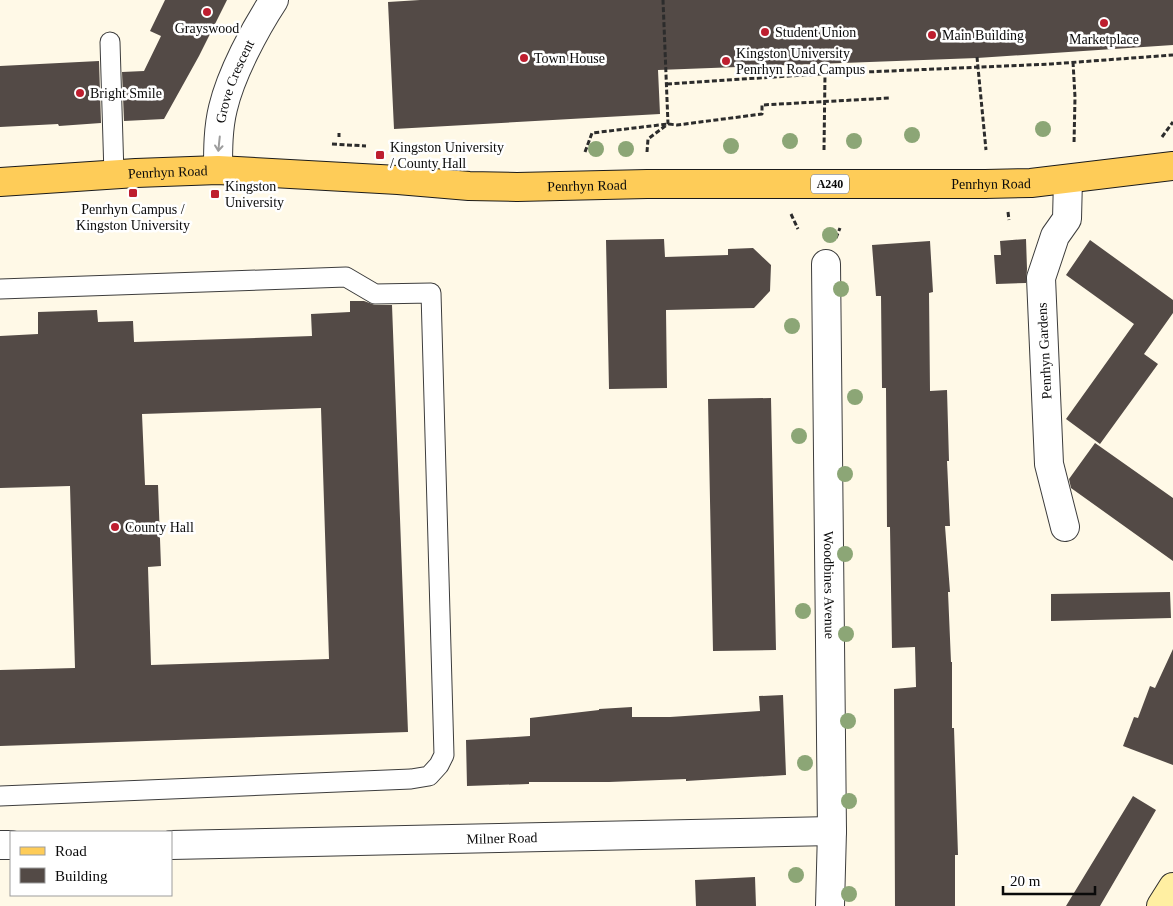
<svg xmlns="http://www.w3.org/2000/svg" width="1173" height="906" font-family="'Times New Roman',serif">
<rect width="100%" height="100%" fill="#fff9e7"/>
<path fill="#534a46" fill-rule="evenodd" d="M165,0H227L199,56L164,119L124,121L122,72L144,71L161,36L150,31Z
M420,0H1173V45L977,58L658,70L660,114L394,129L388,2Z
M99,61L101,123L59,126L58,124L0,127V66Z
M664,239L665,257L728,255V249L753,248L771,265L770,291L754,308L666,310L667,388L609,389L606,240Z
M1026,239L1027,269L1026,283L996,284L994,255H1001L1000,241Z
M1090,240L1173,300V313L1144,354L1158,364L1100,444L1066,419L1134,324L1066,275Z
M930,241L933,292L929,293L930,391L947,390L949,461H947L950,526H945L950,592H948L951,662H952V728H954L958,855H955V906H895L894,689L916,687L915,647L892,648L890,527H887L886,388H882L881,296H876L872,245Z
M350,301H364L375,305H392L408,732L0,746V670L75,668L70,486L0,488V336L38,334V312L97,310L98,322L133,321L134,342L312,336L311,314L350,312ZM321,408L329,659L151,665L148,567L161,566L158,485H145L142,414Z
M771,398L776,650L713,651L708,399Z
M1095,443L1173,498V561L1071,488L1069,479Z
M1170,592L1171,618L1051,621V594Z
M1173,649V765L1123,746L1134,717L1138,718L1150,686L1155,688Z
M783,695L786,775L686,781V779L609,782H529V784L467,786L466,740L530,736V718L599,710V709L632,707V717H670L760,711L759,696Z
M1133,796L1156,810L1100,906H1066Z
M755,877L756,906H696L695,880Z"/>
<g fill="none" stroke-linecap="round" stroke-linejoin="round">
<defs>
<path id="service" d="M110,42L114,175
M0,289L346,277L375,294L431,293L444,755L439,765L429,776L411,779L0,796"/>
<g id="minor">
<path id="s1" d="M826,264L832,831L830,906"/>
<path d="M1065,527L1049,464L1041,278L1055,236L1067,219L1068,179"/>
<path d="M0,845H11"/>
<path id="s2" d="M171,845L832,831"/>
</g>
<g id="tertiary">
<path id="s3" d="M218,170C218,150 218,128 223,108C231,74 255,29 274,0"/>
</g>
<path id="secondary" d="M1161,906L1173,887"/>
<g id="primary">
<path id="s4" d="M0,182L136,173L218,170L398,180L469,186L517,187L647,184H985L1031,183L1173,166"/>
</g>
</defs>
<use href="#service" stroke="#3d3d3d" stroke-width="21"/>
<use href="#minor" stroke="#3d3d3d" stroke-width="30"/>
<use href="#tertiary" stroke="#3d3d3d" stroke-width="30"/>
<use href="#secondary" stroke="#2c2c2c" stroke-width="30"/>
<use href="#primary" stroke="#1b1b1b" stroke-width="30"/>
<path stroke="#2c2c2c" stroke-width="3" stroke-dasharray="5 2.5" stroke-linecap="butt" d="M977,57L986,150
M1073,62L1075,97L1074,144
M667,84L820,74L1051,64L1173,55
M339,137V133
M1162,137L1173,122
M332,144L366,146
M824,150L825,74
M585,152L592,133L668,124L677,125L762,114V105L890,98
M647,152L648,139L668,124L663,0
M1008,212L1009,220
M791,214L798,229
M836,238L840,228"/>
<use href="#service" stroke="#fff" stroke-width="19"/>
<use href="#minor" stroke="#fff" stroke-width="28"/>
<use href="#tertiary" stroke="#fff" stroke-width="28"/>
<use href="#secondary" stroke="#ffefa2" stroke-width="28"/>
<use href="#primary" stroke="#fecc58" stroke-width="28"/>
</g>
<g fill="#8ca676">
<circle cx="1043" cy="129" r="8"/>
<circle cx="912" cy="135" r="8"/>
<circle cx="790" cy="141" r="8"/>
<circle cx="854" cy="141" r="8"/>
<circle cx="731" cy="146" r="8"/>
<circle cx="596" cy="149" r="8"/>
<circle cx="626" cy="149" r="8"/>
<circle cx="830" cy="235" r="8"/>
<circle cx="841" cy="289" r="8"/>
<circle cx="792" cy="326" r="8"/>
<circle cx="855" cy="397" r="8"/>
<circle cx="799" cy="436" r="8"/>
<circle cx="845" cy="474" r="8"/>
<circle cx="845" cy="554" r="8"/>
<circle cx="803" cy="611" r="8"/>
<circle cx="846" cy="634" r="8"/>
<circle cx="848" cy="721" r="8"/>
<circle cx="805" cy="763" r="8"/>
<circle cx="849" cy="801" r="8"/>
<circle cx="796" cy="875" r="8"/>
<circle cx="849" cy="894" r="8"/>
</g>
<defs><path id="oneway-shaft" d="M-6 0H5M1.5-3L5.5 0L1.5 3" fill="none" stroke-width="1.6" stroke-linecap="round" stroke-linejoin="round" transform="scale(1.25)"/></defs>
<use stroke="#9d9d9d" href="#oneway-shaft" transform="translate(219 144) rotate(96)"/>
<g fill="#be1e2f" stroke="#fff" stroke-width="2">
<circle cx="207" cy="12" r="5"/>
<circle cx="1104" cy="23" r="5"/>
<circle cx="765" cy="32" r="5"/>
<circle cx="932" cy="35" r="5"/>
<circle cx="524" cy="58" r="5"/>
<circle cx="726" cy="61" r="5"/>
<circle cx="80" cy="93" r="5"/>
<rect x="375" y="150" width="10" height="10" rx="2.5"/>
<rect x="128" y="188" width="10" height="10" rx="2.5"/>
<rect x="210" y="189" width="10" height="10" rx="2.5"/>
<circle cx="115" cy="527" r="5"/>
</g>
<g text-anchor="middle" stroke-width="5" stroke-linejoin="round" paint-order="stroke">
<rect fill="#fff" stroke="#545454" stroke-width="1" x="811" y="174.5" width="38" height="19" rx="4"/>
<g font-size="12" font-weight="bold" fill="#0a0a0a">
<text x="830" y="188">A240</text>
</g>
<g font-size="14" fill="#0a0a0a" stroke="#fff" text-anchor="start">
<text x="207" y="33" text-anchor="middle">Grayswood</text>
<text x="775" y="37">Student Union</text>
<text x="942" y="40">Main Building</text>
<text x="1104" y="44" text-anchor="middle">Marketplace</text>
<text x="736" y="58">Kingston University<tspan x="736" dy="16">Penrhyn Road Campus</tspan></text>
<text x="534" y="63">Town House</text>
<text x="90" y="98">Bright Smile</text>
<text x="390" y="152">Kingston University<tspan x="390" dy="16">/ County Hall</tspan></text>
<text x="225" y="191">Kingston<tspan x="225" dy="16">University</tspan></text>
<text x="133" y="214" text-anchor="middle">Penrhyn Campus /<tspan x="133" dy="16">Kingston University</tspan></text>
<text x="125" y="532">County Hall</text>
</g>
<g font-size="14" fill="#0a0a0a" stroke="#fff">
<text dy="5" stroke="none"><textPath href="#s3" startOffset="91">Grove Crescent</textPath></text>
<text dy="5" stroke="none"><textPath href="#s4" startOffset="168">Penrhyn Road</textPath></text>
<text dy="5" stroke="none"><textPath href="#s4" startOffset="992">Penrhyn Road</textPath></text>
<text dy="5" stroke="none"><textPath href="#s4" startOffset="588">Penrhyn Road</textPath></text>
<text transform="translate(1044 351) rotate(-93)" y="5">Penrhyn Gardens</text>
<text dy="5" stroke="none"><textPath href="#s1" startOffset="321">Woodbines Avenue</textPath></text>
<text dy="5" stroke="none"><textPath href="#s2" startOffset="331">Milner Road</textPath></text>
</g>
</g>
<rect x="10" y="831" width="162" height="65" fill="#ffffff" stroke="#9d9d9d"/>
<rect x="20" y="847" width="25" height="8" fill="#fecc58" stroke="#9d9d9d"/>
<text x="55" y="856" font-size="15" fill="#0a0a0a">Road</text>
<rect x="20" y="868" width="25" height="15" fill="#534a46" stroke="#9d9d9d"/>
<text x="55" y="881" font-size="15" fill="#0a0a0a">Building</text>
<path d="M1003 886v8h92v-8" fill="none" stroke="#0a0a0a" stroke-width="2.5"/>
<text x="1010" y="886" font-size="15" fill="#0a0a0a" stroke="#ffffff" stroke-width="4" paint-order="stroke">20 m</text>
</svg>
